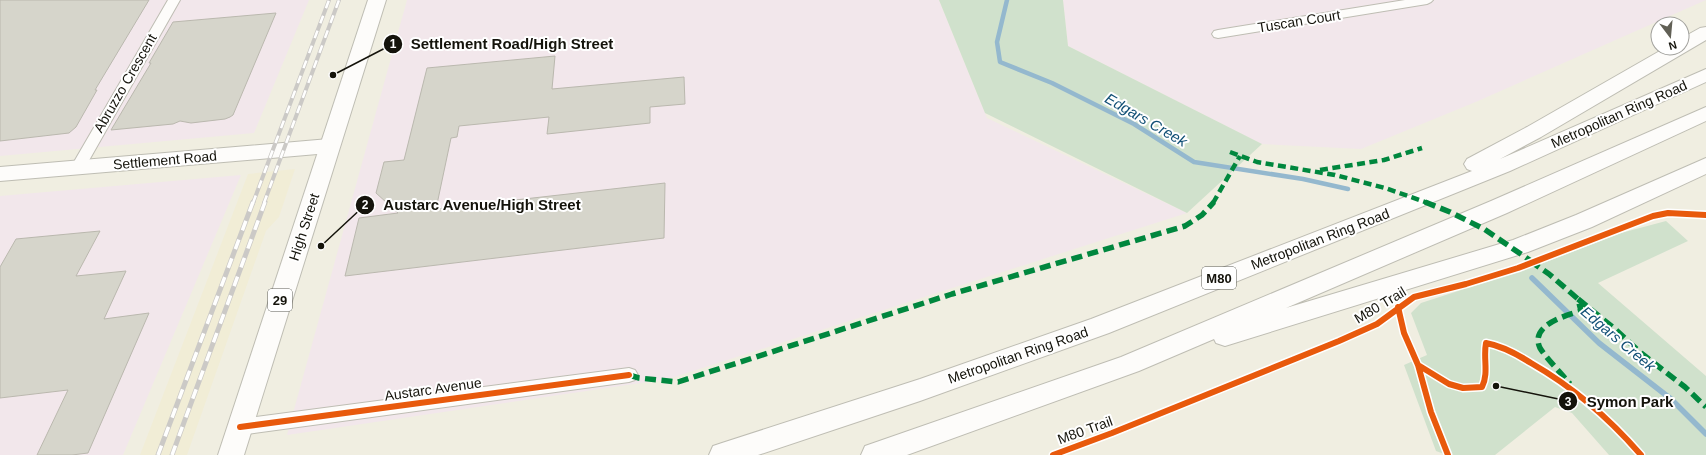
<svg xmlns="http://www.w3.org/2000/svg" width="1706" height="455" font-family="Arial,sans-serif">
<rect width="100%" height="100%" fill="#f0eee1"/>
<path fill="#f2e7eb" d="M0,0H309L254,133L0,156Z
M407,0H939L987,118L1187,213L668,379L287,435Z
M1063,0H1706L1478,101L1361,149L1262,144L1068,46Z
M241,175L123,455H0V196Z"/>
<path fill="#f1edd6" d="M295,169L279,217L266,231L187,455H140L248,174Z"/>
<path fill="#d0e1cc" d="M939,0H1063L1068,46L1262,144L1187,213L985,113Z
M1666,221L1688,241L1598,283L1706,376V455H1609L1572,413L1555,407L1495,455H1447L1436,451L1404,365L1427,355L1411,313L1421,303L1538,265L1621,233Z"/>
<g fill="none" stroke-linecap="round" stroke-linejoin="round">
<path stroke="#94b8ce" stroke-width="4.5" d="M1007,0L997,42L1000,62L1052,83L1134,124L1194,162L1303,179L1348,189"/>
<path stroke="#94b8ce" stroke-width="5.5" d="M1532,278L1599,343L1671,399L1706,434"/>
</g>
<path fill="#d6d5cb" stroke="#bab8ae" d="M0,0H149L95,90H97L76,127L69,133L0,141Z
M276,13L233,115L230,117L225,119L191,123L180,121L173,124L111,130L151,63H149L173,22Z
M555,56L552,89L684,77L685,104L650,107V123L547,134L549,117L459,126L457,137L451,138L436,209L665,183L664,238L345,276L359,218L398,213L376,193L384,162L404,160L427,68Z
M100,231L76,276L126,271L104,319L149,313L88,453L72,455H37L68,390L0,398V267L16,239Z"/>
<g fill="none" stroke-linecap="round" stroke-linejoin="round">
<defs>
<path id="minor" d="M168,0H180L83,171L78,172L73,171L71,167Z
M1405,0H1433L1431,2L1427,4L1218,38L1214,37L1212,34L1214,31L1218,30Z
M629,368L635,370L638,375L635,380L629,382L240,435L234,433L231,427L234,421L240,419Z"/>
<path id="secondary" d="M329,139L336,141L339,146L336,151L329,153L0,181V167Z"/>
<path id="primary" d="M368,0H386L244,455H218Z"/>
<path id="motorway" d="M1706,27V40L1541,137L1500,159L1706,69V82L1510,171L1109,333L920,401L758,455H709L713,446L722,443L920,379L1091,319L1472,171L1467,169L1464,164L1467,159L1527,127L1665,48H1682V38L1700,28Z
M1706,107V121L1507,213L1286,308L1513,240L1576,215L1706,158V174L1592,227L1528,252L1225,346L1216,343L1214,339L1139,371L907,455H861L865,446L1121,357L1491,201Z"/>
</defs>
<use href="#minor" stroke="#bebdb3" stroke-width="2"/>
<use href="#secondary" stroke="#bebdb3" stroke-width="2"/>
<use href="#primary" stroke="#bebdb3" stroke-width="2"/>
<use href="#motorway" stroke="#bebdb3" stroke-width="2"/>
<use href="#minor" fill="#fdfcfa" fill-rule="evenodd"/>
<use href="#secondary" fill="#fdfcfa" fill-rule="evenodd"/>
<use href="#primary" fill="#fdfcfa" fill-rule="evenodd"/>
<use href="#motorway" fill="#fdfcfa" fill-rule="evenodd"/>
<defs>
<path id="rail-far1" d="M253,203L329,0
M264,203L339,0"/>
<path id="rail" d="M158,455L253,202
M172,455L265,202"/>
</defs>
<use href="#rail-far1" stroke="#cbc9c6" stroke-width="4"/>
<use href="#rail" stroke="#cbc9c6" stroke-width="5"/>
<use href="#rail-far1" stroke="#fff" stroke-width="2.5" stroke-dasharray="8" stroke-linecap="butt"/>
<use href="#rail" stroke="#fff" stroke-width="3.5" stroke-dasharray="10" stroke-linecap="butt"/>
<path stroke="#00873e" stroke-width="4.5" stroke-dasharray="8 4.5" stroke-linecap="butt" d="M1230,152L1257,162L1335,175L1385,188L1428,203
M1320,170L1384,160L1422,148
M1213,203L1240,156"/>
<path stroke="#00873e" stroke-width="5.5" stroke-dasharray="11 5.5" stroke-linecap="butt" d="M1425,202L1450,212L1484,229L1534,263
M1530,261L1549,274L1578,299L1581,311C1567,315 1529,325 1540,348C1546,358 1562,374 1570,384
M1578,299L1615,329L1641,353L1685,387L1706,407
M629,375L639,378L678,382L952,294L1185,226L1202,215L1214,202"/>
<defs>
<path id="cycleway" d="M1398,307L1404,333L1418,365L1449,384L1463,388L1482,387C1489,373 1483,358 1486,343C1502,346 1517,354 1531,363C1573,387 1609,418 1641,455
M1418,365L1431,412L1448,455
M240,427L629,375
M1053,455L1112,433L1339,341L1377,324L1414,297L1466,284L1518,268L1653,216L1668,213L1706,215"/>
</defs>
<use href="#cycleway" stroke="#fff" stroke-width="9"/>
<use href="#cycleway" stroke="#e8590c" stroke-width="6"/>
</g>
<g text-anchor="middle" stroke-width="4" stroke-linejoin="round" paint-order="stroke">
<g fill="#fff" stroke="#5a5a54" stroke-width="1">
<rect x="1202" y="267" width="34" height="22" rx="3"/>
<rect x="268" y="289" width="24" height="22" rx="3"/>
</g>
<g font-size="13" font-weight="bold" fill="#14130b">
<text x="1219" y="283">M80</text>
<text x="280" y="305">29</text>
</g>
<g font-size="14" fill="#14130b" stroke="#fff">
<text transform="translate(1299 21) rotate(-9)" y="5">Tuscan Court</text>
<text transform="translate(125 83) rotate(-60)" y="5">Abruzzo Crescent</text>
<text transform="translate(1619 114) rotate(-24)" y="5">Metropolitan Ring Road</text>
<text transform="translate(165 160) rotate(-5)" y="5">Settlement Road</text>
<text transform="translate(304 227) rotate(-72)" y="5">High Street</text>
<text transform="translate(1320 239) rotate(-21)" y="5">Metropolitan Ring Road</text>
<text transform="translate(1380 305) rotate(-31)" y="5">M80 Trail</text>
<text transform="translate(1018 355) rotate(-19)" y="5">Metropolitan Ring Road</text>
<text transform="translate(433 389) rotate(-8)" y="5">Austarc Avenue</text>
<text transform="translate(1085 430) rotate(-20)" y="5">M80 Trail</text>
</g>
<g font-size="15" font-style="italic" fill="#104f75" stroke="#fff">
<text transform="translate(1146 120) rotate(30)" y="5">Edgars Creek</text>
<text transform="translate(1618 339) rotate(40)" y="5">Edgars Creek</text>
</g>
</g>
<path fill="none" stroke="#14130b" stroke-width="1.5" d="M333 75L393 44M321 246L365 205M1496 386L1568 401"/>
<g fill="#14130b" stroke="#fff" stroke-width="1.5">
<circle cx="333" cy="75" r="4"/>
<circle cx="321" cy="246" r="4"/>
<circle cx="1496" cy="386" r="4"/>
<circle cx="393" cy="44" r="10"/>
<circle cx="365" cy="205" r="10"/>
<circle cx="1568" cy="401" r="10"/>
</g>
<g font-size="12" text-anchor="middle" font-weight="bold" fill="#fff">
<text x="393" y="48">1</text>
<text x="365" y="209">2</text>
<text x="1568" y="406">3</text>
</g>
<g font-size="15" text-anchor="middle" font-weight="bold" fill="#14130b" stroke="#fff" stroke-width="4" stroke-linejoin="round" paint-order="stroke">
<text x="512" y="49">Settlement Road/High Street</text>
<text x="482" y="210">Austarc Avenue/High Street</text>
<text x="1630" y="407">Symon Park</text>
</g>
<g transform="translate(1670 36) rotate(164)"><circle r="19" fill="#ffffff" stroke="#a1a19d"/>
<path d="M0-3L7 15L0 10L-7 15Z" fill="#616056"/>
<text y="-6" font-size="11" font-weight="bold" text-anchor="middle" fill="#14130b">N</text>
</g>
</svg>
